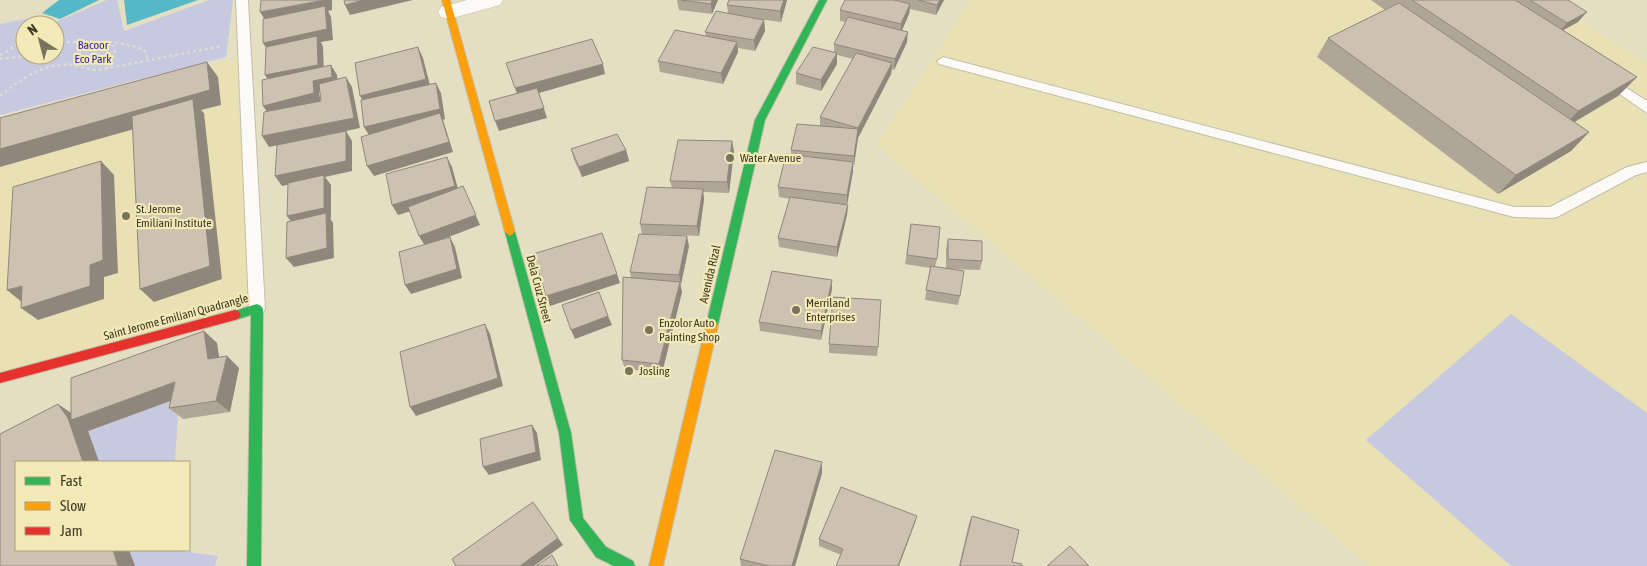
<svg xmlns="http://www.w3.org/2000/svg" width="1647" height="566" font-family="'Asap Condensed',sans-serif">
<rect width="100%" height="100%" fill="#e4dfc3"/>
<path fill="#e9e1b4" d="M970,0H1548L1647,63V566H1369L876,145Z
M244,57L256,309L0,377V123Z"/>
<path fill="#c7c9e0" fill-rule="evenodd" d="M107,0H117L124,31L209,0H233L226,57L0,115V24L30,18L53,23ZM25,25H55V55H25Z
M1511,314L1647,413V566H1511L1366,440Z
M179,397L175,462H16V550H172L218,556L215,566H0V452Z"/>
<path fill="#56b8c6" d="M59,0H99L60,19L42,13Z
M124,0H198L127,25Z"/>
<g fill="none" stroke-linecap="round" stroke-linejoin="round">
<defs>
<path id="lane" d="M236,0H248L265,309L262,314L257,315L252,314L249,309Z
M943,57L1514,207H1550L1627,167L1647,162V172L1636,175L1557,217L1552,218L1514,217L939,64L937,61Z
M1608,76L1647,101V113L1604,83L1602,80Z"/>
<path id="street" d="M467,0H503L500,5L449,19L441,17L438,12L441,7Z"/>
<path id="fast" d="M819,0H827L765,120L718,325L716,328L712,330L708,328L706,325L755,120Z
M510,228L515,232L571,433L583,518L606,547L633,561L635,566H614L596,557L570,520L559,433L505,232Z
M257,304L261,306L263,309L261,566H247L251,315L235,320L231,318L229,315L231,312Z"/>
<path id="slow" d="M442,0H450L515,232L510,236L505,232Z
M712,320L716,322L718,325L663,566H649L706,325L708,322Z"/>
<path id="jam" d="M235,310L239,312L241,315L239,318L235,320L0,383V373Z"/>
</defs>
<use href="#lane" stroke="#c2bea9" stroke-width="2"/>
<use href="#street" stroke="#c2bea9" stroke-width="1"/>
<use href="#fast" stroke="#c2bea9" stroke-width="2"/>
<use href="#slow" stroke="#c2bea9" stroke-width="2"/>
<use href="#jam" stroke="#c2bea9" stroke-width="2"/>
<path stroke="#dddcd2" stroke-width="2.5" stroke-dasharray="3 3" stroke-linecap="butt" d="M55,34L62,30
M55,42H111L133,46L144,50L148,59
M107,42L114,46L115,54L107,67
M0,55L25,40
M0,59L32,55
M0,96C23,78 43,62 74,65C83,66 88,70 97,70L222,46"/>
<use href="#lane" fill="#fbfaf6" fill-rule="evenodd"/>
<use href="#street" fill="#fbfaf6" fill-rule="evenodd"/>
<use href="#fast" fill="#30b455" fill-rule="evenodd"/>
<use href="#slow" fill="#ff9f0a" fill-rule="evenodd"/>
<use href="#jam" fill="#e5322d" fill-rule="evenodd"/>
</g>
<path fill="#b0a698" d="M677,0H718L712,14L679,10Z
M729,0H787L781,22L758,19L764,20L765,31L755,51L738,48V52L723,84L660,72L658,61L706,36L705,32L728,13L727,5Z
M845,0H944L936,15L910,9L909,14L902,30L907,42L894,70L892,69L891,74L858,138L847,205H848L847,215L837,257L779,247L778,238L790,199L779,197L778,187L791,155V150L820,126V117L853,59L837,55V64L821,91L796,84V73L834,52V44L846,22L840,21V10Z
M1371,0H1568L1578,22L1563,30L1637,77L1618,96L1575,122L1589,132L1571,151L1498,194L1317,57L1328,38L1385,10Z
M571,149L626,150L629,161L582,177L574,160Z
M734,151L729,193L703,192L704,199L699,236L652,234L689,246L680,285L682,292L662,373L625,369L622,360L631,278L630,272L642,234L640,224L672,188L670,181Z
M911,224L937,259L935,267L946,268V249L948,239L982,261L980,270L948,269L960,296L958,305L925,300L930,268L905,264Z
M832,289L821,340L760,331L759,322Z
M204,331L217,343L219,357L227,356L239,368L230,412L183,419L169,408L171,401L88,431L99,462H16V550H129L135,566H0V434L58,404L71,413V378Z
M829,344L878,347L877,356L829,353Z
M822,473L795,566H741L740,559Z
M972,516L1012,562L1022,566H959L969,523Z
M915,523L841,555L819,546V539Z"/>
<path fill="#90877c" d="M325,0H332V10L328,11L331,17L333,40L321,42L323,47L324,75L272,86L265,75L270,53L263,43L267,23L260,12Z
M364,0H413L350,15L345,5Z
M712,0H718L712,14L711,4Z
M784,0H787L781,22L780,11Z
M940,0H944L936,15L937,5Z
M910,4L909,14L900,35L901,24Z
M1587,12L1578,22L1558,33L1567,23Z
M764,20L765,31L755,51L754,40Z
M908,32L907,42L894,70L895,59Z
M737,42L738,52L723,84L721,73Z
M418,47L423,58L431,89L366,106L360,96Z
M837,53V64L821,91V80Z
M207,62L218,77L221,105L201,110L204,113L222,279L154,302L140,289L194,112L0,167V149Z
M892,63L891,74L858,138L854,166V156L858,128Z
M603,64L605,74L539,93L547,118L499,131L495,121L519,99L515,88Z
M331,65L337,75L338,87L319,92L321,104L270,116L263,106L313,81Z
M346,77L352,87L360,128L346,131L352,141V171L325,177L331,185V218H330L333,223L334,258L294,267L286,258L294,226L287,216L324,177L282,186L275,176L346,131L269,147L262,136L354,118Z
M1637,77L1618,96L1560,130L1578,111Z
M436,83L441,93L445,119L443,120L453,152L374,176L367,166L370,137L364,127Z
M1589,132L1571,151L1498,194L1516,175Z
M732,141L734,151L729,193L727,182Z
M626,150L629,161L582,177L579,167Z
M447,157L452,167L460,196L398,215L392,205Z
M101,161L114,175L118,273L104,277V299L38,320L21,308L90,265Z
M853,162V172L847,205V195Z
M463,186L480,225L425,246L419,236Z
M703,189L704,199L699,236L697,226Z
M848,205L847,215L837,257V247Z
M687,236L689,246L681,285L679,275Z
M450,237L455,247L462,278L411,294L405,285Z
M617,274L620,283L550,306L546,296Z
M832,280V289L821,340V331Z
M680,282L682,292L662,373L659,364Z
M22,286L23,303L7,290Z
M608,316L612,325L575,339L571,330Z
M485,324L490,334L503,386L416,416L410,407Z
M204,331L217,343L221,371L208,359Z
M227,356L239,368L230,412L216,401Z
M175,382L189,394L88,431L99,462H83L58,404L78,418Z
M532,425L537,433L541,460L489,475L483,467Z
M822,462V473L795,566H792Z
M917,516L915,523L899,566H898Z
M558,538L563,545L534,566H520Z
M113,550H129L135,566H118Z"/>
<path fill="#cdc1b1" stroke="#90877c" d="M261,0H325L260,12Z
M344,0H364L345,5Z
M681,0H712L711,4Z
M729,0H784L780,11L727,5Z
M845,0H894L910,4L901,24L840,10Z
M918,0H940L937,5Z
M1412,0H1515L1637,77L1578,111Z
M1530,0H1568L1587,12L1567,23Z
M1399,3L1589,132L1516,175L1328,38Z
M325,6L327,29L263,43V19Z
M716,11L764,20L754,40L705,32Z
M848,17L908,32L895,59L834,44Z
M675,30L737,42L721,73L658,61Z
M317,36L318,65L265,75L266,47Z
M592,39L603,64L515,88L506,63Z
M418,47L426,79L360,96L355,63Z
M813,47L837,53L821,80L796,73Z
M856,53L892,63L858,128L820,117Z
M207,62L210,90L0,149V118Z
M331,65L332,77L313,81L314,93L263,106L262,80Z
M346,77L354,118L262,136L264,112L321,101L319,84Z
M436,83L440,109L364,127L361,100Z
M537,88L544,108L495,121L489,101Z
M193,99L210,266L140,289L132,116Z
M440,113L449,142L367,166L361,137Z
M797,124L858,129L854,156L791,150Z
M346,131V161L275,176L277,145Z
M617,134L626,150L579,167L571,149Z
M678,140L732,141L727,182L670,181Z
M786,154L853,162L847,195L778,187Z
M447,157L455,186L392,205L386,174Z
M101,161L103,260L90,265V286L21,308L22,286L7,290L13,187Z
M324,175V208L287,216L288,183Z
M463,186L476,215L419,236L408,207Z
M647,187L703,189L697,226L640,224Z
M790,197L848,205L837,247L778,238Z
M326,213L327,248L286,258L287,222Z
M911,224L940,227L937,259L907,255Z
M602,233L617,274L546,296L533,254Z
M639,234L687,236L679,275L630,272Z
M450,237L457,269L405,285L399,252Z
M948,239L982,241V261L948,259Z
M931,266L964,271L960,296L926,290Z
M772,271L832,280L821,331L759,322Z
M623,277L680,282L659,364L622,360Z
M599,292L608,316L571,330L562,305Z
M833,297L881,300L878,347L829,344Z
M485,324L498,378L410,407L400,352Z
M204,331L208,359L227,356L216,401L169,408L175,382L71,420V378Z
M58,404L68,418L83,462H16V550H113L118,566H0V434Z
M532,425L536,452L483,467L480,439Z
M775,450L822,462L792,566H769L740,559Z
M841,487L917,516L898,566H836L843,549L819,539Z
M533,502L558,538L520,566H456L452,559Z
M972,516L1019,530L1012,562L1022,564V566H960Z
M1070,546L1089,566H1047Z
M552,555L558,566H536Z"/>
<g fill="#78745d" stroke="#f2e9b6" stroke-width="2">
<circle cx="730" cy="158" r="5"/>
<circle cx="126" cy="216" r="5"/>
<circle cx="796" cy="310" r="5"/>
<circle cx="649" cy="330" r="5"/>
<circle cx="629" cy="371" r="5"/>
</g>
<g text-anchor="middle" stroke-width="4.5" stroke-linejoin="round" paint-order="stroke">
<g font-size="12" fill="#301f94" stroke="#f2e9b6">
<text x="93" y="49">Bacoor<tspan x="93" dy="14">Eco Park</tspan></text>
</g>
<g font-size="12" fill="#3e3a26" stroke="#f2e9b6" text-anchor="start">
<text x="740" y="162">Water Avenue</text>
<text x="136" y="213">St. Jerome<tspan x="136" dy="14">Emiliani Institute</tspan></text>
<text x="806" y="307">Merriland<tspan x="806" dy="14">Enterprises</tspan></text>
<text x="659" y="327">Enzolor Auto<tspan x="659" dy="14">Painting Shop</tspan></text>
<text x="639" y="375">Josling</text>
</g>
<g font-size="12" fill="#3e3a26" stroke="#f2e9b6">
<text transform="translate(710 274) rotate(-77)" y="4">Avenida Rizal</text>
<text transform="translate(539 289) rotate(75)" y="4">Dela Cruz Street</text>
<text transform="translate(176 317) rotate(-15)" y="4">Saint Jerome Emiliani Quadrangle</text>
</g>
</g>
<rect x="15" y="461" width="175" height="90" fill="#f2e9b6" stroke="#aaa37c"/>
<rect x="25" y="477" width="25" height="8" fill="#30b455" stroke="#aaa37c"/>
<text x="60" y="486" font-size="15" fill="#3e3a26">Fast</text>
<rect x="25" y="502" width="25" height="8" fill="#ff9f0a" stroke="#aaa37c"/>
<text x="60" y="511" font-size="15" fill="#3e3a26">Slow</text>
<rect x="25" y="527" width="25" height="8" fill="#e5322d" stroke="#aaa37c"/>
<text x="60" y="536" font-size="15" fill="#3e3a26">Jam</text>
<g transform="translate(40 40) rotate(324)"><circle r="24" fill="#f2e9b6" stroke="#aaa37c"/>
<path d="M0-4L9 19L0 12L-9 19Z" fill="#78745d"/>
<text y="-8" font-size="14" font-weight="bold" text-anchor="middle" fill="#3e3a26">N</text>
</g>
</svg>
